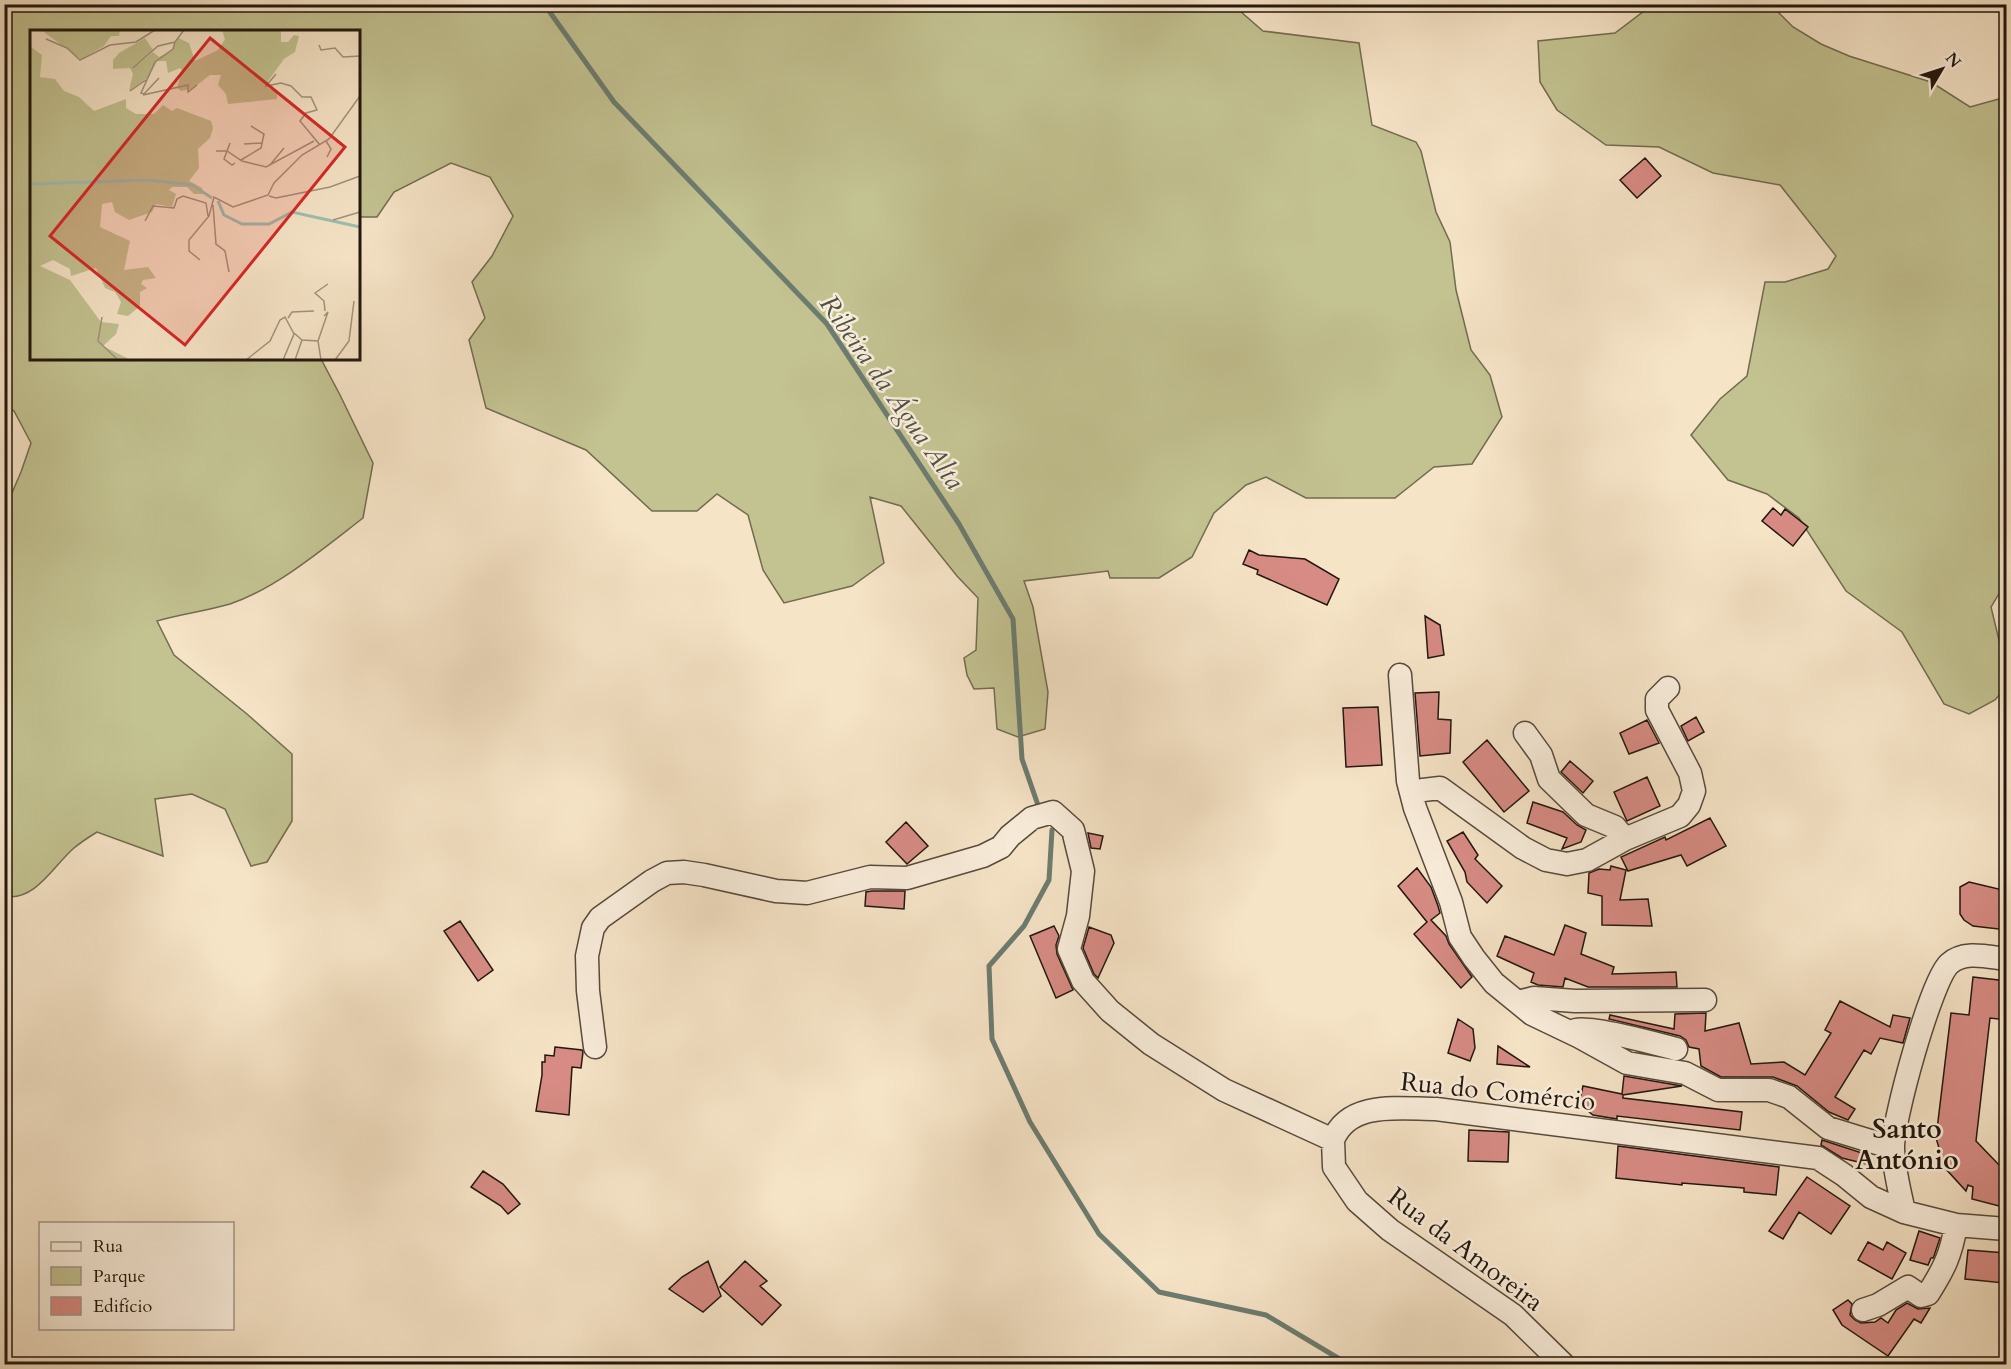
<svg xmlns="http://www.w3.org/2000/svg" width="2011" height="1369" font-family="Cardo,serif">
<rect width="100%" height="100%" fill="#f6e4c7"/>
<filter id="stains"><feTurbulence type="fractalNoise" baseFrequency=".00333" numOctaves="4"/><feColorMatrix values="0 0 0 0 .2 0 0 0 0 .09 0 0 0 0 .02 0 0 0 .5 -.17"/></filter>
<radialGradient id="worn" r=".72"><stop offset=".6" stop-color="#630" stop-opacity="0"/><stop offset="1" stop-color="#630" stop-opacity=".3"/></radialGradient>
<path fill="#c3c291" stroke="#726c50" stroke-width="1.5" d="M4,5H1233L1263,31L1359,43L1372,125L1416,142L1421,151L1436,212L1450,242L1456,290L1471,350L1490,375L1502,417L1472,464L1434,467L1395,498H1306L1266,477L1246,485L1214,513L1192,557L1159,578H1110L1108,571L1024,581L1033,607L1048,692L1045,729L1018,737L997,729L994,688L974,689L967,675L964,658L976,650L978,598L957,576L901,506L870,497L884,563L852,586L784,603L763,570L748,515L717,494L697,511H652L586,450L486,408L469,340L485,318L472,282L492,256L513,216L490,177L451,163L394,192L377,217H359L358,32H32V358L321,359L340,395L373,463L363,518C324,548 277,588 230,604C206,611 181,614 157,621L174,655L247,714L292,754V821L267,862L251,866L225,809L192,794L155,799L163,856L97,832C89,837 81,842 74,848C54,865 35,902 5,896V509L21,472L31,443L14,411L5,406Z
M1652,5H1780L1779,13L1793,27L1821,44L1849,56L1931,82L1970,107L2006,97V582L1991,607L2006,669V687L1995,700L1969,714L1944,704L1902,632L1846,591L1799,518L1767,494L1728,480L1691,435L1720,399L1747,376L1765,282H1785L1828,269L1836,256L1780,185L1713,173L1659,147L1606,145L1557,110L1540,82L1538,41L1615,33Z"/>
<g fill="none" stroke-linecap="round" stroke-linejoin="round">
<path stroke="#6c7c70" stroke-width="5" d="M544,4L614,102L827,324L959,524L1013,619L1022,759L1039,808
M1052,830L1049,880L1024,926L989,966L992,1039L1030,1122L1099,1234L1159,1292L1266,1315L1348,1364"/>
</g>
<path fill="#d78b84" stroke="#22170e" stroke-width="1.5" d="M1645,158L1661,176L1637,198L1620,180Z
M1773,508L1781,515L1785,509L1808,527L1793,546L1762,521Z
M1249,550L1259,555L1305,559L1339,579L1327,605L1257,574L1258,570L1243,564Z
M1425,616L1440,625L1444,655L1428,658Z
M1439,692L1438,719L1451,720L1450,753L1420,756L1415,693Z
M1378,707L1382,765L1346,767L1343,708Z
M1696,717L1704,732L1688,741L1681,726Z
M1647,720L1659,743L1629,754L1620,733Z
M1487,740L1529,791L1504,812L1463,762Z
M1570,761L1593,781L1583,793L1561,772Z
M1647,777L1660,806L1627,821L1614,792Z
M1533,802L1563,812L1577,825L1586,830L1581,842L1562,849L1567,838L1527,823Z
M1710,818L1726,846L1687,866L1681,855L1628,871L1621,857L1665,837L1666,840Z
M906,822L928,846L907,864L886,842Z
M1463,832L1478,855L1475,859L1502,886L1487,903L1467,882L1465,872L1447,841Z
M1088,833L1103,836L1100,849L1091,848Z
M1611,866L1626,870L1620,900L1648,899L1652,926L1602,925V896L1588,893L1589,873L1599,869L1610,870Z
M1417,868L1431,887L1438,906L1440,913L1431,920L1446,936L1449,944L1472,977L1461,988L1414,934L1427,922L1398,886Z
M1969,882L2007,891V930L1973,926L1964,920L1960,914V887Z
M872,891H905L904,909L865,906L866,892Z
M460,921L493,970L478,981L444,931Z
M1565,925L1586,933L1581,954L1614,967L1612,974L1676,972L1677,987H1588L1565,978L1563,987L1538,985L1531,982L1534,973L1497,956L1505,936L1554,955Z
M1054,926L1059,936L1056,945L1057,954L1073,990L1056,998L1030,936Z
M1089,927L1111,935L1114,943L1098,978L1094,974L1083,948Z
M1973,977L2007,981V1020L1990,1018L1976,1141L2002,1168H2007V1208L1972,1199L1973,1187L1968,1185L1966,1191L1945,1168L1936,1138L1951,1013L1969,1015Z
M1840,1001L1890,1027L1893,1015L1910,1018L1903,1043L1880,1038L1871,1054L1864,1050L1835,1097L1855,1109L1848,1120L1829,1112L1797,1086L1773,1077H1721L1701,1066L1699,1049L1689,1047L1686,1040L1680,1036L1609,1019L1610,1015L1674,1029L1675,1014L1706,1013L1705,1031L1739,1023L1751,1064L1784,1062L1805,1075L1831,1033L1825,1030Z
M1458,1019L1473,1029L1475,1048L1470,1061L1448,1053Z
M1498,1046L1530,1067L1497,1064Z
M555,1047L582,1050L583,1052L581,1068L572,1067L569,1115L536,1111L542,1075V1062H545V1055L554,1056Z
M1624,1076L1682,1086L1623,1095V1098L1742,1112L1740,1130L1617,1116V1119L1593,1115L1579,1104L1583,1086L1622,1094Z
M1469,1130L1509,1132L1508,1162L1468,1161Z
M1822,1140L1862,1153L1866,1164L1842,1158L1821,1145Z
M1618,1146L1779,1167L1776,1195L1744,1192V1188L1682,1183V1185L1616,1178Z
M483,1171L503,1184L520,1204L508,1214L501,1206L471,1187Z
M1807,1177L1850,1206L1831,1234L1799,1212L1783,1239L1769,1231Z
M1919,1231L1940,1238L1934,1256L1933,1258H1931L1928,1265L1910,1260Z
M1868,1242L1883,1250L1887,1242L1906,1253L1892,1279L1858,1260Z
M1968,1250L2006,1253L2004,1283L1965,1279Z
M708,1261L721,1296L703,1312L669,1289L682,1277Z
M745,1261L767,1281L760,1286L781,1305L762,1325L720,1287Z
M1848,1300L1852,1304L1850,1315L1855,1320L1861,1323L1875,1322L1881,1318L1888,1323L1896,1310L1907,1303L1918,1309L1930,1308L1921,1323L1914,1319L1888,1356L1842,1325L1833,1310Z"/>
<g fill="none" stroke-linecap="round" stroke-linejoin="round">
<defs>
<path id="minor" d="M1400,675L1408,781L1415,808L1451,902L1460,937L1474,958L1494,983L1532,1014L1580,1037L1627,1063L1685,1073L1718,1090H1769L1789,1097L1828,1128L1893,1148
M1525,733L1541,755L1549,779L1586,815L1615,827L1625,839
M1412,795L1423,790L1440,788L1523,848L1546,860L1567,864L1587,860L1625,839L1680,816L1689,805L1694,791L1690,773L1657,710V699L1668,688
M1518,1002L1534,998L1575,1001L1705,1000
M1576,1030C1591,1026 1657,1044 1676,1049
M595,1047L588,991L587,956L593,928L600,918L652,881L667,873L684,872L704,875L776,891L807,893L870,877L907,878L983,856L1001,847L1010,836L1032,818L1053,812L1073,830L1083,871L1078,916L1069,949L1083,981L1110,1011L1151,1044L1224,1090L1333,1140C1349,1100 1400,1109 1436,1109L1818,1158L1844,1175L1871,1197L1904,1212L1956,1225L2006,1229
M1333,1140L1334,1167L1357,1201L1390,1230L1513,1315L1563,1364
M1904,1212C1900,1192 1894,1170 1893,1149C1892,1122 1931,981 1949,964C1964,950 1988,957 2006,959
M1863,1310L1878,1305L1908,1287L1921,1296L1928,1294C1944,1269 1951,1255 1956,1225"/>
</defs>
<use href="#minor" stroke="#574a3c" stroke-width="25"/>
<use href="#minor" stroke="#f9eddb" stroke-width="22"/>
</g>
<g text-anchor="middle" stroke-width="5" stroke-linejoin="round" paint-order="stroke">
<g font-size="26" fill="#22170e" stroke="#f9eddb">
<text transform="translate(1498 1091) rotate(6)" y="9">Rua do Comércio</text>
<text transform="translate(1466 1249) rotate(37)" y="9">Rua da Amoreira</text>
</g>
<g font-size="27" font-style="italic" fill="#4d5247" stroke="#f9eddb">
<text transform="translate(892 392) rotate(55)" y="9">Ribeira da Água Alta</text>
</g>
<g font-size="27" font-weight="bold" fill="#22170e" stroke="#f9eddb">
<text x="1907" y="1138">Santo<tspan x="1907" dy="31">António</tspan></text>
</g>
</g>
<g transform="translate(30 30)">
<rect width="330" height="330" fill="#f6e4c7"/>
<path d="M11,0H90L89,6H81L74,16L51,29ZM192,0H251V12H258L264,5L269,6L265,22L254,29L238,51V58L247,62V69L198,74L196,64L188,55L191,45H180L162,59L151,61L147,58L152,41L150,38L138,43L136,31H127L119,47L99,61L103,44L100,38L83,39V30L89,23L115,8L123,20L103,39L123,22L129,27L142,20L148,8L159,13L165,31L188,20L195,9ZM0,16L12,25L10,47L25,49L34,61L49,67L64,81L96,69V78L106,84H124L133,75L142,81L147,78L181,91L183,98L180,108L168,119L169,138L159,151L172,158L174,164H164L157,157H142L139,160L146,164L142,177L126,174L122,182L99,190L85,182L82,172L72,174L70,197L100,211L94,240L118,237L126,248L113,250L111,254L117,258L110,262V276L98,286L87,284L91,272L85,262L75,258L66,238L41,246L40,239L23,230L10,236L40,250L71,292L89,294L86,304L73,316L101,330H0Z" fill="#c3c291"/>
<path fill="none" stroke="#9dbfb1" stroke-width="3" d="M0,154L118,150L162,155L182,168M188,171L194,185L212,194H239L262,182L330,197"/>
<path fill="none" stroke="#a1927d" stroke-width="1.5" d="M16,9L37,18L50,30L80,15L106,12L125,0M289,15L291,20L305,18L313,27L330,26M103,38L128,16L145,12L154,0M246,44L236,56L251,53L261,56L272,67H281L287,80L276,83L270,91L290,115M129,48L114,64L111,63L125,32L143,19L145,12M100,61L116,50M113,65L158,55V62L167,55M296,111L301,119L297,127M200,113L194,129L202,135L205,133M214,114L232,113M186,121H197L212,131L236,137L284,111M211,130L231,118L234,104L221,96M240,135L254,118M239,166L246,168L300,157L330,146M183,175L186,214L195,221L199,242M303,190L330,182M115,191L123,176L144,178L147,169L153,166L176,173L178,186M170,230L159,221V210L179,186L184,167L203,177L238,165L244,153L272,125L299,109L330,66M295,281L294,271L285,263L298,254M72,287L68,311L88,330M258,288L262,282L284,281M264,303L272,310L288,311L291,330M288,311L298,282L294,286M216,330L240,311L250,290L255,287L264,304L253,330M265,330L272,310M305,330L319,311L324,271"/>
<path fill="#d62828" fill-opacity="0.15" stroke="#d62828" stroke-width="3" d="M180,8L315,117L155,315L20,206Z"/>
<rect width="330" height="330" fill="none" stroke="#22170e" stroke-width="3"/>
</g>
<rect width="2011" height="1369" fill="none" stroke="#f6e4c7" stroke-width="24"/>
<rect x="6" y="6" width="1999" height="1357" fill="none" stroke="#22170e" stroke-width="3"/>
<rect x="12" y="12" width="1987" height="1345" fill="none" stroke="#22170e" stroke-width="1.5"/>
<rect x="39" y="1222" width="195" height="108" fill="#f9eddb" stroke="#a39789" stroke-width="1.5"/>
<rect x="51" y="1242" width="30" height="9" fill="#f9eddb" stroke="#a39789" stroke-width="1.5"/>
<text x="93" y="1252" font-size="18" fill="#22170e">Rua</text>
<rect x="51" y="1267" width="30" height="18" fill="#c3c291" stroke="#a39789" stroke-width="1.5"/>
<text x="93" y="1282" font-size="18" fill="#22170e">Parque</text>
<rect x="51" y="1297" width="30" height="18" fill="#d78b84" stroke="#a39789" stroke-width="1.5"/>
<text x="93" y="1312" font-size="18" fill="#22170e">Edifício</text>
<g transform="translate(1942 69) rotate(51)" stroke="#f9eddb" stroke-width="4.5" paint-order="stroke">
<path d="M0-4.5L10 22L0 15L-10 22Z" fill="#22170e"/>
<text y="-9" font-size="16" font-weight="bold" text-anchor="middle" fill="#22170e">N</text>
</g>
<rect width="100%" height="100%" filter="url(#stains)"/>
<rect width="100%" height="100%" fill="url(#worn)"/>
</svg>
